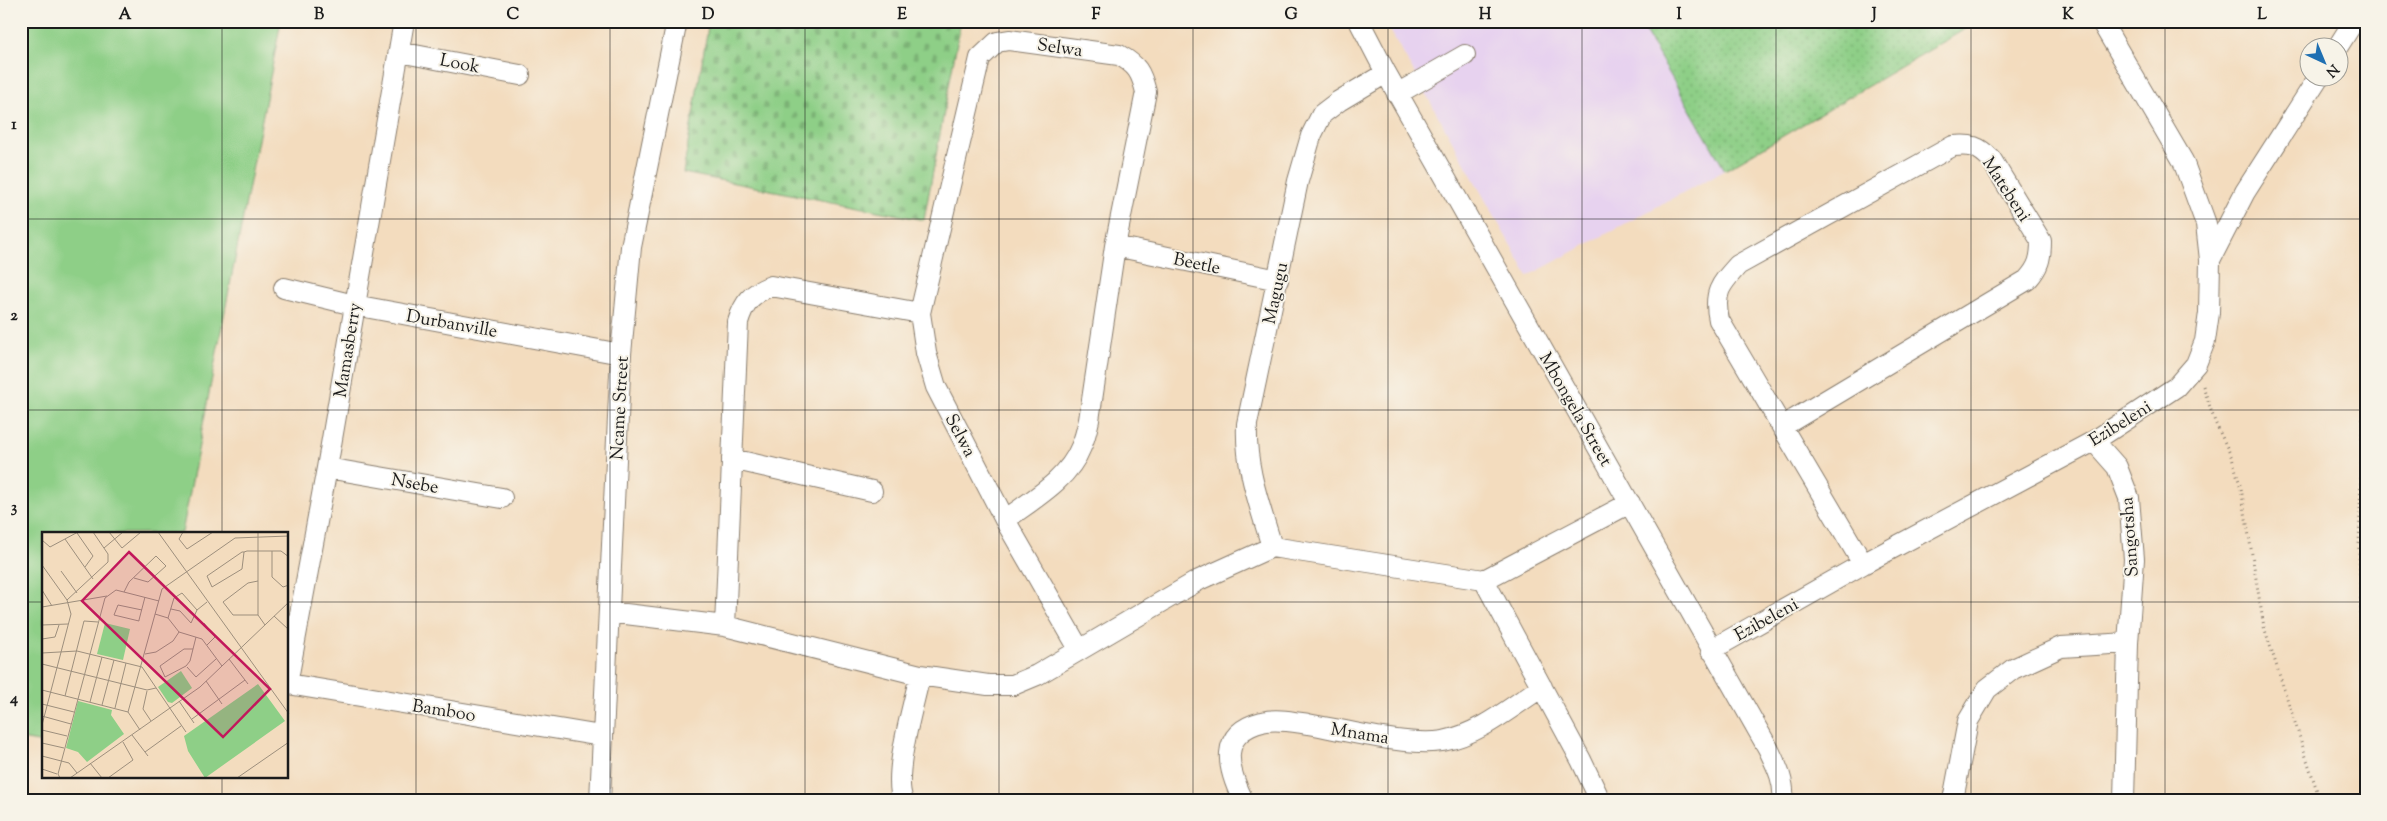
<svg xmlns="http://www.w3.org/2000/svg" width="2387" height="821" font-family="'Sorts Mill Goudy',serif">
<defs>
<pattern id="grass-dots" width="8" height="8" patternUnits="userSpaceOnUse" patternTransform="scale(1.25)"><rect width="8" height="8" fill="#8ecf87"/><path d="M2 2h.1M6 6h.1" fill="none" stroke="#7ab174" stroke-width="1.8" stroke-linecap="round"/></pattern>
<pattern id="cemetery-stones" width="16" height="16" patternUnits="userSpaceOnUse" patternTransform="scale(1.25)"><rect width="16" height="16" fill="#8ecf87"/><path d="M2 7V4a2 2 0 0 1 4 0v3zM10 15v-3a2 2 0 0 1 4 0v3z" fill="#7ab174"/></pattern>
</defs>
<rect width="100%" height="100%" fill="#f7f3e8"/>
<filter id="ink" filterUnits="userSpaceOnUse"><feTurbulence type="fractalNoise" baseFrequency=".02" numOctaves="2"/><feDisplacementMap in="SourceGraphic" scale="10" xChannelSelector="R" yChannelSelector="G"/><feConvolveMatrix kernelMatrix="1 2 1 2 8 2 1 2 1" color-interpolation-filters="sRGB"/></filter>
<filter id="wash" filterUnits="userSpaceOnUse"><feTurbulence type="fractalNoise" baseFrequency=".0096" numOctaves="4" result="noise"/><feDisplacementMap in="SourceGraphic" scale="20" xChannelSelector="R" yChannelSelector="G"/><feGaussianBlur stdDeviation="1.12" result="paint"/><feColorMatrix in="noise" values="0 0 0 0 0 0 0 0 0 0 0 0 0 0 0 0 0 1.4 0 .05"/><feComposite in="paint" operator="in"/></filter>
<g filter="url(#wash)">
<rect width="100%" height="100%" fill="#f3dcbe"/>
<path fill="#e7d2ef" d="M1385,21H1639L1725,170L1528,276Z"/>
<path fill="url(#grass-dots)" stroke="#557652" d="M1639,21H1979L1725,170Z"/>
<path fill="url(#cemetery-stones)" stroke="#557652" d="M709,21H961L924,220L683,173Z"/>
<path fill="#8ecf87" stroke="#557652" d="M21,21H281L182,533L44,534V743L21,739Z"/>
</g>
<g filter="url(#ink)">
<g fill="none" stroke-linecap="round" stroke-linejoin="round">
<defs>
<path id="minor" d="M1359,21L1386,73L1768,748C1776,765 1785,781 1783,800
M2337,48L2354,21
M399,52L520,75
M1397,94L1465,55
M1115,246L1278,280
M2210,260L2245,192L2318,78
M284,288L354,305L621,354
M1783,426L2027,280C2039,267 2041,258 2041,241L1991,159C1978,146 1971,144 1953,146L1738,265C1720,285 1713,293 1719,320L1863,564
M2094,441L2117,467L2129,498L2134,559L2128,643L2124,800
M732,459L872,491
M327,468L502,498
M1005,520C1033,499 1068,480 1081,447C1085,438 1087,429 1089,420L1115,246L1146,92C1141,72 1137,65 1119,55L1009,40L997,42L980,58L920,313L926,353L936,387L1005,520L1079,649
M1272,547C1260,505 1245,469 1247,424L1298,181L1311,136L1322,114L1339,101L1386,73
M1484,580L1581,760L1600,800
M609,612L725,626L920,675L988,685H1013L1037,675L1199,580L1272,547L1484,580L1630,503
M725,626L738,322C744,302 752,293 771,286L920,313
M1711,650L1863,564L2094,441L2176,387L2196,364L2205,341L2209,313L2210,260L2206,224L2183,161L2101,21
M288,679L327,468L404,21
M288,684L601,736
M600,800L621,354L631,247L677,21
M903,800C892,775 914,704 920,675
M1243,800C1227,768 1218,733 1262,722C1276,718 1294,722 1308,724C1344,730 1409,747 1443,741C1480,734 1511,707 1542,687
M1953,800L1968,721L1987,689L2013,669L2061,647L2128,643"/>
</defs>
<use href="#minor" stroke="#887c6d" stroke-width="22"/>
<path stroke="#887c6d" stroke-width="3" stroke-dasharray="1 4" stroke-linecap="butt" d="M2366,298L2359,548L2366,778
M2203,386L2215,422L2232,458L2241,488L2264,627L2320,800"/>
<use href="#minor" stroke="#fff" stroke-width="20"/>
</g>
</g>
<path fill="none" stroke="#1c1c1c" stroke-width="1" stroke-opacity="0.55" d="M222,21V534M416,21V800M610,21V800M805,21V800M999,21V800M1193,21V800M1388,21V800M1582,21V800M1776,21V800M1971,21V800M2165,21V800M21,219H2366M21,410H2366M21,602H44M288,602H2366M222,777V800"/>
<g text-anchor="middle" stroke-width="4" stroke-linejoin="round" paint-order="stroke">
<g font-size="18" fill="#1c1c1c" stroke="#f7f3e8">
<text transform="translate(1060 47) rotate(8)" y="6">Selwa</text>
<text transform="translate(460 63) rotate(11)" y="6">Look</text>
<text transform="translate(2007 189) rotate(57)" y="6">Matebeni</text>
<text transform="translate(1197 263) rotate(12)" y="6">Beetle</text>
<text transform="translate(1275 293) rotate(-78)" y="6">Magugu</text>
<text transform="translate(452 323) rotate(10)" y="6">Durbanville</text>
<text transform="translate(347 350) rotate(-81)" y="6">Mamasberry</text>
<text transform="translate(619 408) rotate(-87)" y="6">Ncame Street</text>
<text transform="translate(1576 409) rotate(60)" y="6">Mbongela Street</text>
<text transform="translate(2120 423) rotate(-32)" y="6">Ezibeleni</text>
<text transform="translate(961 435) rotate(62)" y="6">Selwa</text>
<text transform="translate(415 483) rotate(10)" y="6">Nsebe</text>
<text transform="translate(2129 537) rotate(-94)" y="6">Sangotsha</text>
<text transform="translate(1766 619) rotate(-29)" y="6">Ezibeleni</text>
<text transform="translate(444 710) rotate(9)" y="6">Bamboo</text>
<text transform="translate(1360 733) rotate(9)" y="6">Mnama</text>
</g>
</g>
<g transform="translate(42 532)">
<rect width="246" height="246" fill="#f3dcbe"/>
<path d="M63,91L88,97L81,128L55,122Z" fill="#8ecf87"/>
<path d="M139,139L150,156L130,171L126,170L116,155Z" fill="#8ecf87"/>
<path d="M216,152L243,189L163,246L146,219L142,204ZM36,169L70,178L69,183L82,202L45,230L36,220L24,216Z" fill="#8ecf87"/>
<path fill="none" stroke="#9d8f7d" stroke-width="1" d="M67,0L80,16L99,0M116,0L247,182M141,0L137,7L145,17L171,0M216,0V83L223,93M35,1L51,24L43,35M23,7L51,47M0,8L8,15L36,0M62,16L81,0M230,19V45L241,55L247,53M202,20L200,37L170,55L165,44L200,20H202L205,19H239L247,25M0,33L25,68L29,82L0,193M19,39L35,61M216,49L206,51L181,70L191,83H216M0,58L10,74M82,60L87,50L114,24L124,34L106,50L92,46M25,68L66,30V22L51,0M0,75L65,64M129,77L138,79L149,91L155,78L165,70M100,78L76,73L72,83L97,89V88L103,65M113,82L126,86L137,100L160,107L180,134M232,84L247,98M126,86L132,66L140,61L155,78M162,91L173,105L165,113M0,93L26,92M0,107L13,105L17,93M151,117H142L118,134L123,145L144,134L148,129L154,105M0,121L35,119L100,135L144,200M103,122L114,120L131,109L137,100M187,127L206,152M0,132L105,158L114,156M145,135L154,145L174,127M164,149L180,172M0,158L86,180M105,159L101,177L109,189M23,164L42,89L56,90M137,169L152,191M48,170L60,125M0,172L32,180M60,173L72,128M73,176L84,131M0,184L29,192M150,187L203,148M0,198L25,204M98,198L86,180L120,57L193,6L247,4M90,203L106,224M0,211L22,216M103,220L139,194M0,224L27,231L35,241M48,231L60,246M0,237L15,242M18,246L16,242L63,66L74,58L117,69M28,246L158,155L247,70M66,246L91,228L81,210M195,246L247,210"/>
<path fill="#c2185b" fill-opacity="0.15" stroke="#c2185b" stroke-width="2.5" d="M87,20L228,157L181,205L40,69Z"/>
<rect width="246" height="246" fill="none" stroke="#1c1c1c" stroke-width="2.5"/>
</g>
<rect width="2387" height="821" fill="none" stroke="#f7f3e8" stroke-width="55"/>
<g transform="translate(2324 62) rotate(136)"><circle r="24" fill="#f7f3e8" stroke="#9f9d96"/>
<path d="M0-4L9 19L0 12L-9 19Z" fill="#1f6fb2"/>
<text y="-8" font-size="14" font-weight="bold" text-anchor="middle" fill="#1c1c1c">N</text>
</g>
<rect x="28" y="28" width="2332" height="766" fill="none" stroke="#1c1c1c" stroke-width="2"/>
<g font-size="16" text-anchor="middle" font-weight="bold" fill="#1c1c1c">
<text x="125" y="19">A</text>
<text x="319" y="19">B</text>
<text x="513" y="19">C</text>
<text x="708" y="19">D</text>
<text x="902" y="19">E</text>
<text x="1096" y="19">F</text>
<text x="1291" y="19">G</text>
<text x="1485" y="19">H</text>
<text x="1679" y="19">I</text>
<text x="1874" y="19">J</text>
<text x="2068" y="19">K</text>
<text x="2262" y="19">L</text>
<text x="14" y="129">1</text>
<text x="14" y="320">2</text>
<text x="14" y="512">3</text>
<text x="14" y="703">4</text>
</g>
</svg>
